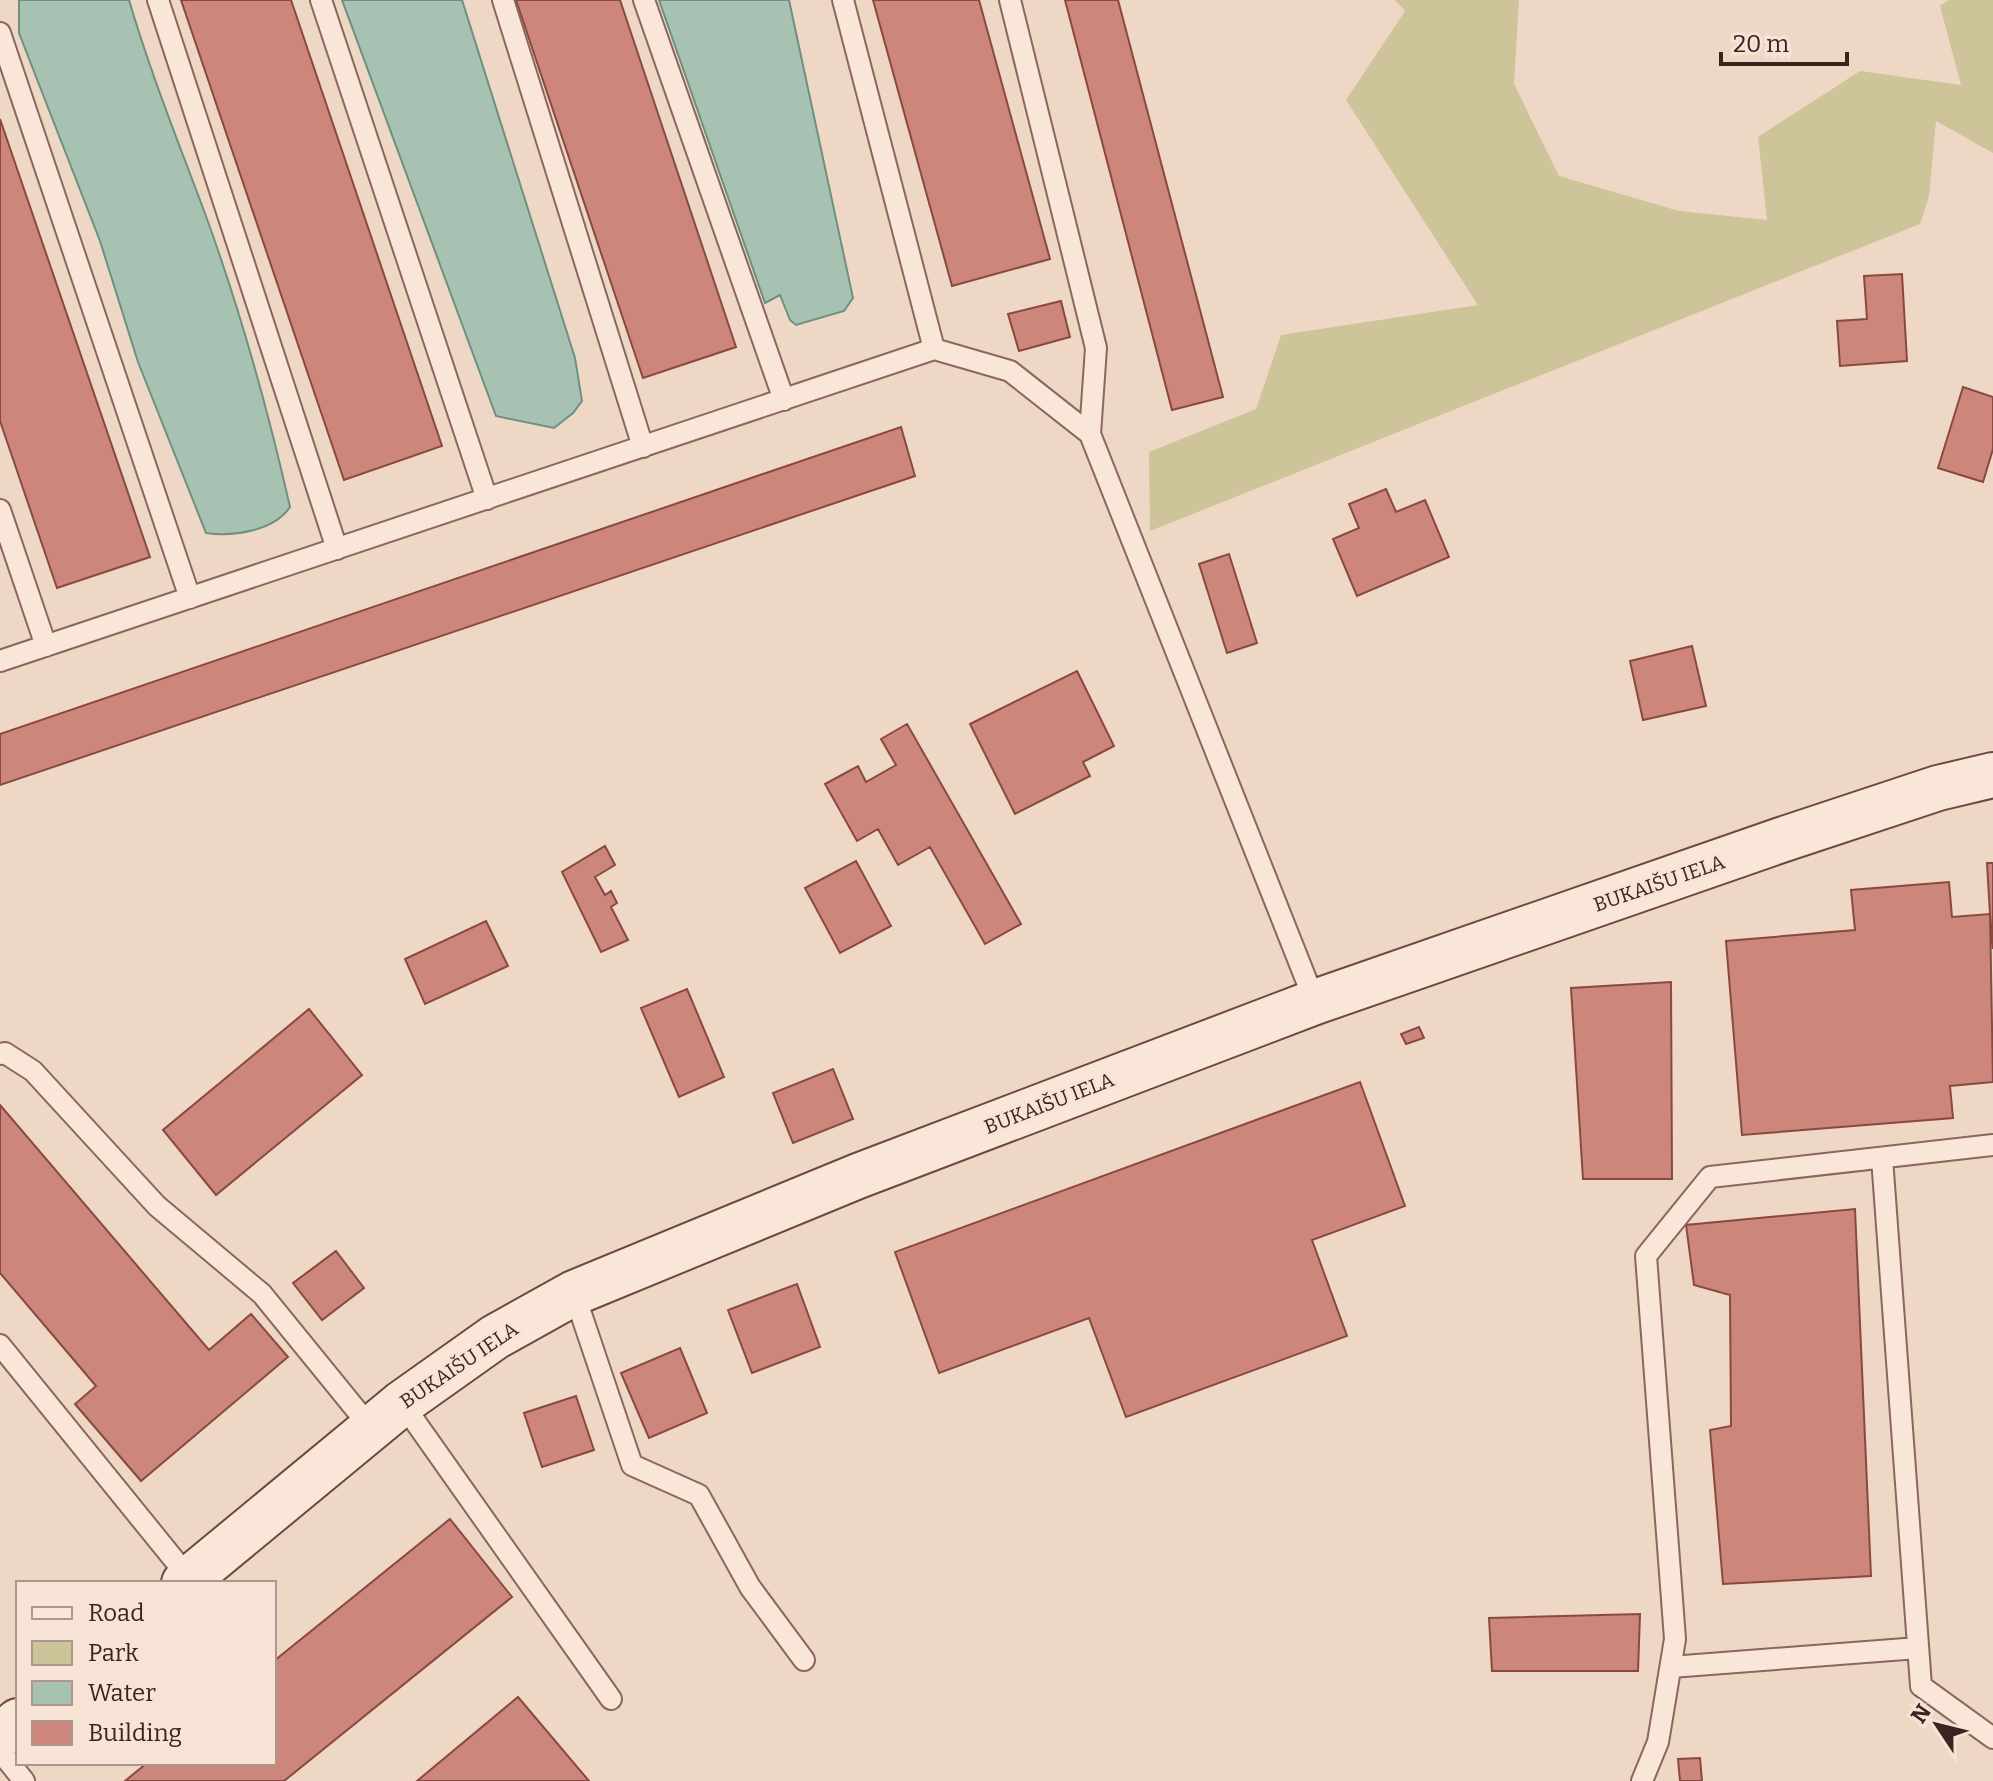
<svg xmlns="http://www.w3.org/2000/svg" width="1993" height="1781" font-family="Bitter,serif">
<rect width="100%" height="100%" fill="#efd7c6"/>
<path fill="#cdc499" d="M1395,0H1519L1514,84L1559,176L1679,211L1767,220L1758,137L1860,71L1961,85L1940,6L1949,0H1993V153L1936,121L1929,196L1920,224L1150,531L1149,452L1256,409L1281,335L1478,305L1346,100L1405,11Z"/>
<path fill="#a7c2b2" stroke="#6d917e" stroke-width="2" d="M19,0H129C151,75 180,146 207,219C241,313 268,410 290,507C274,531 233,537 206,533L138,362L100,241L19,33Z
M342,0H462L575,358L582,401L573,413L554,428L496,416Z
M659,0H789L853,298L844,311L796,325L790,320L780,295L765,303Z"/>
<path fill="#cd867b" stroke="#894941" stroke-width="2" d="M181,0H291L442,446L344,480Z
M516,0H620L736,347L643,378Z
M873,0H979L1050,259L952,286Z
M1065,0H1118L1223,397L1172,410Z
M0,119L150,557L57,588L0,421Z
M1902,274L1907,361L1840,366L1837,321L1867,319L1864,276Z
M1061,301L1070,337L1019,351L1008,314Z
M1963,387L1993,397V449L1983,482L1938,468Z
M901,427L915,476L0,785V734Z
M1386,489L1396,512L1425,500L1449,557L1357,596L1333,539L1359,528L1349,504Z
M1229,554L1257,643L1227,653L1199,564Z
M1692,646L1706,706L1643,720L1630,661Z
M1077,671L1114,746L1083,762L1090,776L1015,814L970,724Z
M907,724L1021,924L985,944L930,847L898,865L878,829L857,841L825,784L858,766L866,782L896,765L881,739Z
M605,846L615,865L595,877L605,895L611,891L617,903L611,907L628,940L601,952L562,872Z
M856,861L891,926L840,953L805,888Z
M1987,863H1993V949L1990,914Z
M1949,882L1952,917L1990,914L1993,1082L1950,1086L1953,1118L1742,1135L1726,941L1855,930L1851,890Z
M486,921L508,966L425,1004L405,959Z
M1671,982L1672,1179H1583L1571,988Z
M687,989L724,1077L679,1097L641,1008Z
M309,1009L362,1075L216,1195L163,1130Z
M1419,1027L1424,1038L1406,1044L1401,1034Z
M833,1069L853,1119L793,1143L773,1093Z
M1360,1082L1405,1206L1312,1240L1347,1336L1126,1417L1089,1318L939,1373L895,1252Z
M0,1105L209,1350L251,1314L288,1357L141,1481L75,1404L96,1386L0,1273Z
M1855,1209L1871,1576L1723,1584L1710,1430L1731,1426L1730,1295L1694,1285L1686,1225Z
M336,1251L364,1288L322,1320L293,1283Z
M797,1284L820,1347L752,1373L728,1310Z
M680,1348L707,1413L649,1438L621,1373Z
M576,1396L594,1450L542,1467L524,1413Z
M450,1519L512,1597L284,1781H125L147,1763H274V1661Z
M1640,1614L1638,1671H1492L1489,1618Z
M518,1697L589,1781H417Z
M1700,1758L1702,1781H1680L1678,1759Z"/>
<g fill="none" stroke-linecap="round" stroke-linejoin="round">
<defs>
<path id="lane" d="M158,0L337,549
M321,0L487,499
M503,0L643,447
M644,0L784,400
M843,0L934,349
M1010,0L1096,348L1090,434
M0,33L190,598
M0,510L46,646
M0,661L934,349L1010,371L1090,434L1315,1002
M0,1054L5,1053L33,1071L157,1206L262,1294L371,1428
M1882,1158L1921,1686L1993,1738
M574,1293L632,1465L699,1495L750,1587L804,1660
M0,1345L189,1578
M402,1403L611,1699
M1671,1667L1918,1648
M0,1751L24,1781
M1642,1781L1658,1742L1675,1639L1646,1256L1710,1177L1993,1145"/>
<path id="secondary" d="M184,1583L402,1403L495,1337L574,1293L858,1176L1315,1002L1781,840L1938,788L1993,775
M0,1736L18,1721"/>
</defs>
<use href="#lane" stroke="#8a675b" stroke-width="24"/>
<use href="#secondary" stroke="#6c483e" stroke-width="48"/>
<use href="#lane" stroke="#f9e6d9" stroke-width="20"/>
<use href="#secondary" stroke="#f9e6d9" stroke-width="44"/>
</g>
<g text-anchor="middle" stroke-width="6" stroke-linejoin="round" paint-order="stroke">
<g font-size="20" fill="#3a241f" stroke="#f6e3d5">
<text transform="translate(1659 883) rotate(-19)" y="7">BUKAIŠU IELA</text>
<text transform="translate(1049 1103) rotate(-21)" y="7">BUKAIŠU IELA</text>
<text transform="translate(459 1365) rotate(-34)" y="7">BUKAIŠU IELA</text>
</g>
</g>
<rect x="16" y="1581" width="260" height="184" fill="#f6e3d5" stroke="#ab978c" stroke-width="2"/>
<rect x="32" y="1607" width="40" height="12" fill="#f9e6d9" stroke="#ab978c" stroke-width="2"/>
<text x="88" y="1621" font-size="24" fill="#3a241f">Road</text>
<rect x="32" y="1641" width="40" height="24" fill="#cdc499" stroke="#ab978c" stroke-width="2"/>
<text x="88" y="1661" font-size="24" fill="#3a241f">Park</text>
<rect x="32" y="1681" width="40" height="24" fill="#a7c2b2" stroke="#ab978c" stroke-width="2"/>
<text x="88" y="1701" font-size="24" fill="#3a241f">Water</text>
<rect x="32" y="1721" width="40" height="24" fill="#cd867b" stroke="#ab978c" stroke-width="2"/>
<text x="88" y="1741" font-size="24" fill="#3a241f">Building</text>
<g transform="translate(1937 1725) rotate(305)" stroke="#f6e3d5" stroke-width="6" paint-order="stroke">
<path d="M0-6L14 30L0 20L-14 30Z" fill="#3a241f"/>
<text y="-12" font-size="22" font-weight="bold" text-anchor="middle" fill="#3a241f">N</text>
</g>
<path d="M1721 52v12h126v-12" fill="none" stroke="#3a241f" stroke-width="4"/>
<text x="1733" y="52" font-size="24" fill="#3a241f" stroke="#f6e3d5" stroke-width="6" paint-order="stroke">20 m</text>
</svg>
